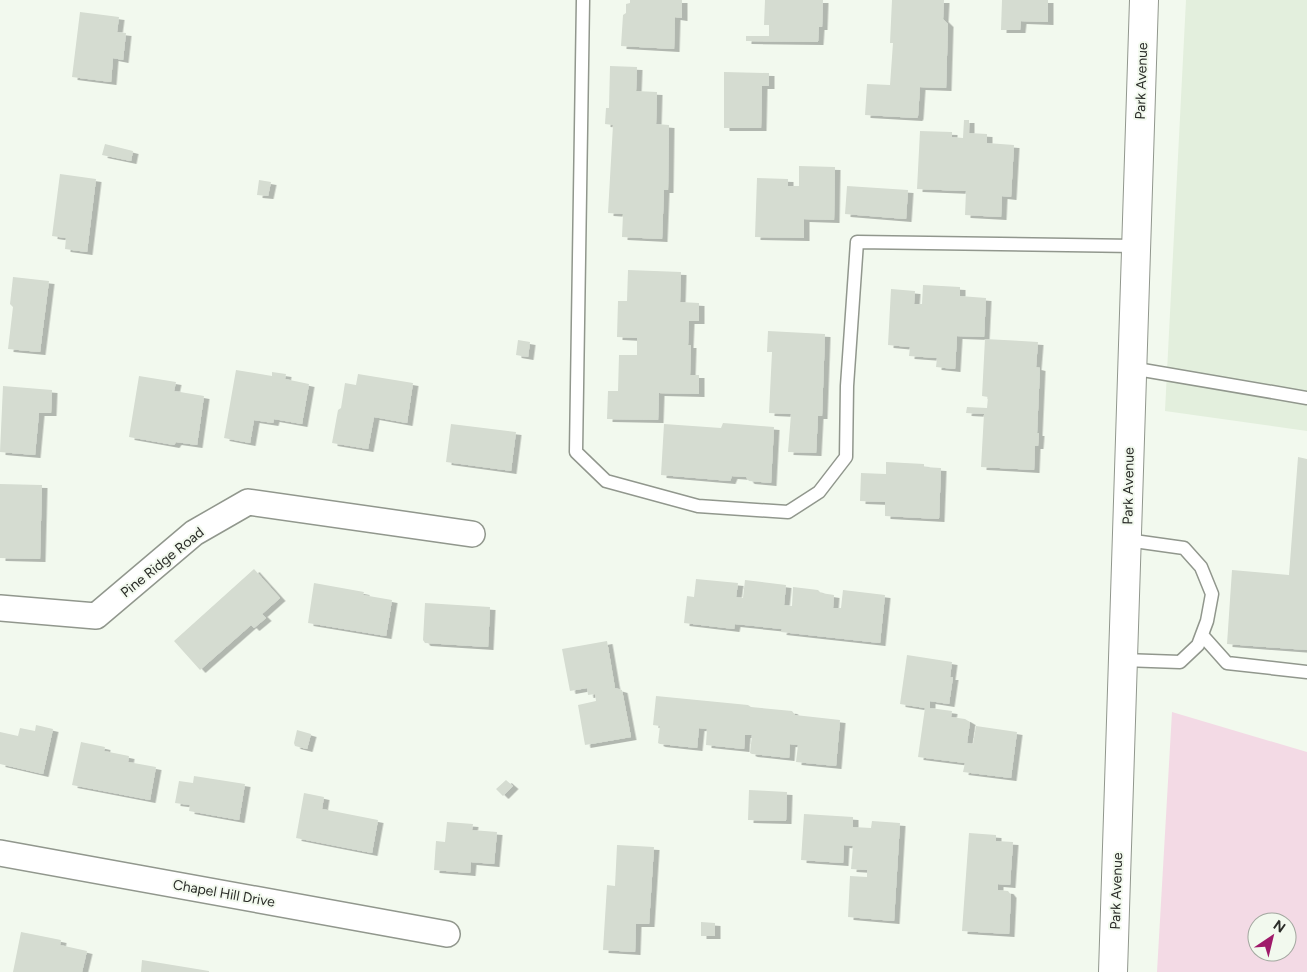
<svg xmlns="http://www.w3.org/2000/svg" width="1307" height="972" font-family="Figtree,sans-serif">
<defs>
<filter id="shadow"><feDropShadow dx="5.5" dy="3" stdDeviation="0" flood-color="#0004"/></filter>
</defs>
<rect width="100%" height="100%" fill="#f2f9ee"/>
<path fill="#e3efdd" d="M1186,0H1307V431L1165,411Z"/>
<path fill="#f3dae5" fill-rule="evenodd" d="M1172,712L1307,752V972H1157ZM1257,922H1287V952H1257Z"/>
<path fill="#d5dcd1" filter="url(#shadow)" d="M630,0H682V18L675,17L674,49L621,46L623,15L626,13V4L630,3Z
M765,0H823L822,27H819L818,42L746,41V36H769V25H764Z
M892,0H944L943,19L948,24L946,88L920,87L918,116L917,118L865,115L867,84L890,85L893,43H890Z
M1002,0H1048V22L1021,21L1020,30H1001Z
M80,12L119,17L117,32L126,33L123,60L113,58L111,82L72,77Z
M610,66L637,67L636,91L657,92L656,124L669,125L668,190H664L662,239L622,237L623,214L608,213L613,125L605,124L606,108H609Z
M724,72L769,73V86H762L761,128H724Z
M964,120H969V133L987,134V143L1014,145L1011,197L1002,196L1001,217L965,215L966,191L917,189L920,131L952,132V137L963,138Z
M105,144L133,151L131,161L102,155Z
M799,166L835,167L834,220L804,219V238L755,237L757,178L788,179V186H799Z
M60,174L96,179L87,252L65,249L66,238L52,236Z
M259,180L271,182L268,196L257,195Z
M847,186L908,190L906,219L845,214Z
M628,270L681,272L680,302L699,303V321H689L688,345H691L690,375H699V394L659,393L658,420L607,419L608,391H618L619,355H637V338L617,337L618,301H627Z
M13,277L49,281L40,352L8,349L13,307L10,304Z
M923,285L960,287V296L986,298L984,337L957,336L955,369L936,367L937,358L909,356L910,347L888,345L891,289L915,291L914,304H922Z
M768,331L825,334L822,416H818L816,453L788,452L791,414L769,413L772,352H767Z
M985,339L1038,342L1036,367L1040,368L1037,433H1039L1038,446H1035L1034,470L981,467L984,414L966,413L967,407L987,408L988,397L982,396Z
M518,340L530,342L528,357L516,355Z
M236,370L272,376V372L286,374L285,379L309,384L302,424L274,419L273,423L254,420L250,443L224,438Z
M358,374L413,383L407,423L374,417L368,449L332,443L338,410L341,408L345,383L356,385Z
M139,376L176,382L174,391L204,396L197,445L176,442L174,445L129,437Z
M3,386L52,390L51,413H39L35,455L0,452Z
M723,423L774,427L771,483L749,481L746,477L732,476L730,481L661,475L664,424L721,428Z
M451,424L516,432L511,471L446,462Z
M1298,457L1307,459V650L1227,644L1232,570L1289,575Z
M886,462L924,464V467L941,468L939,519L885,516V502L860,501L861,473L886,474Z
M0,484L42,485L40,559L0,558Z
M254,569L280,598L262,614L266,618L254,628L251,625L200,670L174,641Z
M696,579L738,583L736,597L743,598L745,580L786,585L784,605L792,606L793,587L818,590L821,593L834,595L833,608H841L843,590L885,595L880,643L781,632L782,629L735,624L734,629L684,623L687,596L694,597Z
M314,583L364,592L363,595L392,600L386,636L308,623Z
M425,603L490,607L488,647L425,643L423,640Z
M607,641L615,688L622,690L631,737L585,745L578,705L596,701L595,694L588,695L587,688L570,691L562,649Z
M907,655L952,662L950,677H953L949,704L930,701V708L952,711L951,717L965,719L970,722L967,743L973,744L976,726L1017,732L1011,778L963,772L965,763L918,757L925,708L900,704Z
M656,696L748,705L751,707L792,711L795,715L840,720L836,766L796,762L798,745L790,744L789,758L752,754L750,753L752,735H745L744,749L706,745L707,729L699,728L697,748L660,744L658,743L660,726L653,725Z
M36,725L53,729L43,774L0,764V732L18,736L20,728L35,731Z
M297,730L311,734L307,749L295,746L294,743Z
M81,742L105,747L104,751L129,756L128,762L156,767L150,800L72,785Z
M194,776L245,784L239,820L189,811L190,805L175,803L179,781L193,783Z
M506,780L513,786L503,796L496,789Z
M749,790L787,792L786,821L748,820Z
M304,793L324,797L322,809L378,820L372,853L296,838Z
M804,814L853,817V827L871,828L872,821L900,823L894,921L848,917L850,876L867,877V870L851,869L853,846L844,845L843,863L801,860Z
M447,822L473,824L472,830L497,832L494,864L471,862L470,873L434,870L436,841L445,842Z
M969,833L996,835V841L1013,842L1010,885L998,884V890L1008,891L1011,895L1009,934L962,931Z
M617,845L654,847L649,924H636L635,952L603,950L607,885L615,886Z
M701,922L715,923V936H701Z
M21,932L61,940L60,945L87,951L82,972H13Z
M142,960L209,971V972H141Z"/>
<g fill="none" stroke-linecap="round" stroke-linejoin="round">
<defs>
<path id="service" d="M583,0L576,452L606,481L698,506L788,512L819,492L846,457L847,386L857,242L1135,246
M1131,368L1307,398
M1202,635L1227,663L1307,672
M1123,660L1180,662L1198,645L1207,621L1212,594L1201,567L1184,548L1127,540"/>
<path id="minor" d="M0,608L96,616L194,533L248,502L472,534
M0,853L447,934"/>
<path id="secondary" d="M1113,972L1144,0"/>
</defs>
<use href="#service" stroke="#91978d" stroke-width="15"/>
<use href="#minor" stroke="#91978d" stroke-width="28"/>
<use href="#secondary" stroke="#91978d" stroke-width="30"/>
<use href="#service" stroke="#fff" stroke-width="12"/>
<use href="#minor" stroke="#fff" stroke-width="25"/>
<use href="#secondary" stroke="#fff" stroke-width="28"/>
</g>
<g text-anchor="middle" stroke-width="4" stroke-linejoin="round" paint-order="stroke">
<g font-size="14" fill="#2a2c28" stroke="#f2f9ee">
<text transform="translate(1141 81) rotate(-88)" y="5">Park Avenue</text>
<text transform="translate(1128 486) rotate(-89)" y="5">Park Avenue</text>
<text transform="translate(162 562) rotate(-39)" y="5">Pine Ridge Road</text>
<text transform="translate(1116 891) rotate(-88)" y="5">Park Avenue</text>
<text transform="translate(224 893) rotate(10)" y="5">Chapel Hill Drive</text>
</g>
</g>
<g transform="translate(1272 937) rotate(35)"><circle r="24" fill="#f2f9ee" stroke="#a2a79f"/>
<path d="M0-4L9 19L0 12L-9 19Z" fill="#9f1a6a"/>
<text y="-8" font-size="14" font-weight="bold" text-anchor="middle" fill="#2a2c28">N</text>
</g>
</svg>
